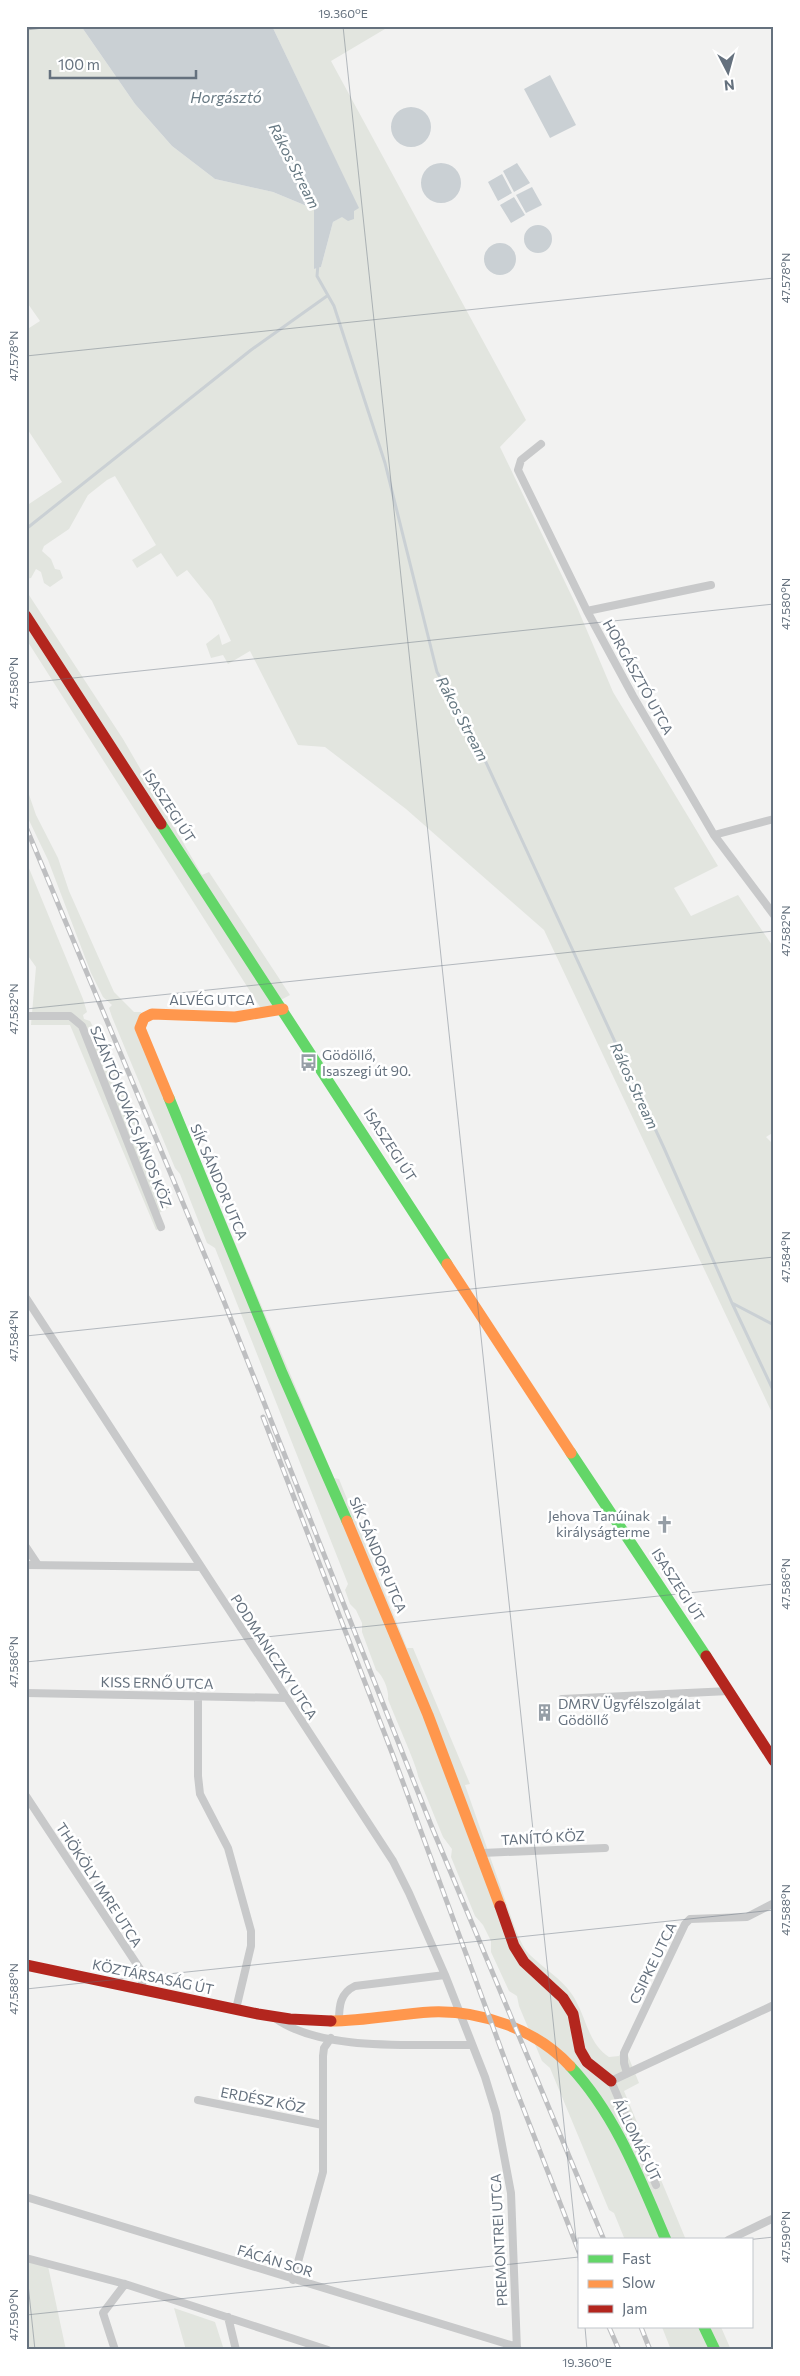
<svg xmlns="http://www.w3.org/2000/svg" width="800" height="2376" font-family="Commissioner,sans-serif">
<rect width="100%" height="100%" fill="#f2f2f1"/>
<path fill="#e2e5df" d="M26,26H81L135,104L172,146L215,179L273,192L314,209V269L321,267L333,222L358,207L272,26H390L331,61L526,420L500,447L577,607L613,692L718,866L674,888L691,916L738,895L774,948V1132L766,1137L774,1145V1417L544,930L406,809L325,747L298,745L250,651L228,664L223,655L211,658L206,644L219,634L222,645L231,641L212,601L187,570L177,577L161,553L137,568L132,560L156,545L115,476L107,480L88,495L69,529L44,546L42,551L51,559L55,569L60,570L63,578L50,587L44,583L41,572L36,569L31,578L26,579V506L62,482L26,427V330L40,321L26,301Z
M26,581L27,592L123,739L202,875L209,872L290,995L262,1010L26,639Z
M26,786L36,815L58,858L69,891L114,992L134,1012H141L148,1036L334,1478L339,1479L407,1648H413L470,1784L465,1785L516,1931C520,1939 523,1948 529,1954C544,1969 567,1982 576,2001C587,2021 589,2044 609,2057L619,2056L624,2046L639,2083L624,2091L686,2240H625L614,2213L609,2210L550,2068L542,2061L519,2006L517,1996L509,1991L491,1952V1941L483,1925L475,1916L451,1857L452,1849L443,1837L418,1776C419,1770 392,1711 388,1699C389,1690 384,1677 376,1670L362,1632V1623L356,1610L350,1604L345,1590L348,1584L215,1248L207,1243L180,1174L175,1168L112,1017L109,1008L112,1005L103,997L91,973L48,860L26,814Z
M26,861L83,999L87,1012L83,1015L84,1019L90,1021L108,1056L159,1177V1183L171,1206L159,1213L164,1228L156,1230L70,1025H31L36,967L26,953Z
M26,2260L48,2266L66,2350H26Z
M174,2308L215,2322L224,2350H186Z
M662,2327H721L731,2350H671Z"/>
<path fill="#cad0d4" d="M81,26H272L359,208L354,211V219L348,221L342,217L333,222L321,267L314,269V209L273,192L215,179L172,146L135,104Z
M550,75L576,125L550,138L524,89Z
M391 127a20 20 0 1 1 40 0a20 20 0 1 1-40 0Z
M517,163L530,183L514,192L503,171Z
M421 183a20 20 0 1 1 40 0a20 20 0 1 1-40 0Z
M502,174L512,193L498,201L488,182Z
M532,187L542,205L526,213L516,195Z
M514,197L525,215L511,223L500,205Z
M524 239a14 14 0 1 1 28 0a14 14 0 1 1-28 0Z
M484 259a16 16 0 1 1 32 0a16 16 0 1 1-32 0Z"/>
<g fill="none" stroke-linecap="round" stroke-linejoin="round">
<path stroke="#cad0d4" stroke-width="3" d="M318,264L317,276L334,306L385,463L437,672L472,732L664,1148L732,1303L774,1392
M26,529L251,350L327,296
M732,1303L774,1325"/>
<path stroke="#c8c9ca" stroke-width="8" d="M541,444L521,460L518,470L587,611L633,696L714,835L774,915
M587,611L711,585
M714,835L774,819
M26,1016H70L82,1026L161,1227
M26,1298L393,1861L409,1893L445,1975L485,2077L496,2113L511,2193L517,2350
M26,1547L38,1565
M26,1565L201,1567
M26,1693L287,1698
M198,1696V1776L200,1794L228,1848L251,1931V1946L236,2009
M562,1699L729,1691
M26,1796L140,1969L143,1990
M482,1853L605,1848
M275,2018C321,2052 415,2044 471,2045
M339,2021C339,2006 340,1993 355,1986L445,1975
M627,2073L624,2063V2053L685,1924L690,1919L747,1917L774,1903
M198,2100L323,2125
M656,2185L611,2081L774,2005
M26,2197L517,2347
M728,2240L774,2218
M26,2258L125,2284L328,2350
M293,2280L323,2172V2056L324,2048L331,2038
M228,2317L236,2350
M115,2350L103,2313L125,2284"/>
<path stroke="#63d668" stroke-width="11" d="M161,824L447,1264
M169,1098L282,1373L347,1521
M571,1453L706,1656
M570,2066C616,2115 640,2179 666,2240
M704,2327L715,2350"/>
<path stroke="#ff974d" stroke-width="11" d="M169,1098L140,1028L144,1018L152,1014L235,1017L283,1009
M447,1264L571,1453
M347,1521L428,1715L500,1906
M331,2021C365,2021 397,2014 431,2012C480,2010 536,2029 570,2066"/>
<path stroke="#b3261e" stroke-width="11" d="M26,616L161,824
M706,1656L774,1761
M500,1906L514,1946L524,1962L563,1998L573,2014L580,2050L587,2062L611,2081
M26,1965L258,2014L290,2019L331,2021"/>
<defs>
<path id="rail" d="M26,827L223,1299L431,1825L604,2240
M263,1417L394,1758L515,2087L579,2252
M609,2327L619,2350
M641,2327L650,2350"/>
</defs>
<use href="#rail" stroke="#bebfc1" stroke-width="5"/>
<use href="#rail" stroke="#fff" stroke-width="3" stroke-dasharray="9" stroke-linecap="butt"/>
</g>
<path fill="none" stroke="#65717e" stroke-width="1" stroke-opacity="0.45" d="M343,26L579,2267M26,30L61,26M26,356L774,278M26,683L774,604M26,1009L774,931M26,1336L774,1257M26,1662L774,1584M26,1989L774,1910M746,2240L774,2237M26,2265L35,2350M26,2315L579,2257M585,2327L587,2350"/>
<defs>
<symbol id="bus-bare" viewBox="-9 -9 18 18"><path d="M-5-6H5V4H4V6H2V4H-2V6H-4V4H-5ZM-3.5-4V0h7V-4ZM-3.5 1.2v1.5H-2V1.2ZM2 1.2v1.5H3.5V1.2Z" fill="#969ea6" stroke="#fff" stroke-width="2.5" paint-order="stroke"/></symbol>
<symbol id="church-bare" viewBox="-9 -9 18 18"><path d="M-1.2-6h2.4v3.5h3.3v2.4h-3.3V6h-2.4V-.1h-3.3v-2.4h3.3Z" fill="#969ea6" stroke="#fff" stroke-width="2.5" paint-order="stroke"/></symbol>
<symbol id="building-bare" viewBox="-9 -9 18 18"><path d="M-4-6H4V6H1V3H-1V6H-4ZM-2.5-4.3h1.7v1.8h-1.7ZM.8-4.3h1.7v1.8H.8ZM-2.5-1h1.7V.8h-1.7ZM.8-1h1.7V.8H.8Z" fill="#969ea6" stroke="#fff" stroke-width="2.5" paint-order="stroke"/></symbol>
</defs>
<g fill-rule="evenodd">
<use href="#bus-bare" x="296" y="1050" width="25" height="25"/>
<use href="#church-bare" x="652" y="1512" width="25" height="25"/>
<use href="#building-bare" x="532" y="1700" width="25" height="25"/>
</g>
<g text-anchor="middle" stroke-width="5" stroke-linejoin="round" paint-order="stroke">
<g font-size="14" fill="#65717e" stroke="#fff">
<text transform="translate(638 677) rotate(61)" y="5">HORGÁSZTÓ UTCA</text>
<text transform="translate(169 806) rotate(57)" y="5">ISASZEGI ÚT</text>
<text x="212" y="1005">ALVÉG UTCA</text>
<text transform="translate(131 1117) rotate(68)" y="5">SZÁNTÓ KOVÁCS JÁNOS KÖZ</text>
<text transform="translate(390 1145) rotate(57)" y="5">ISASZEGI ÚT</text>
<text transform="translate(219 1182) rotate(67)" y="5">SÍK SÁNDOR UTCA</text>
<text transform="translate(378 1555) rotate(67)" y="5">SÍK SÁNDOR UTCA</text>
<text transform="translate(678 1585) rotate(57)" y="5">ISASZEGI ÚT</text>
<text transform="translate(274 1657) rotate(57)" y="5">PODMANICZKY UTCA</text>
<text transform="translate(157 1683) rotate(1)" y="5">KISS ERNŐ UTCA</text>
<text transform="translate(543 1838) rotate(-3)" y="5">TANÍTÓ KÖZ</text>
<text transform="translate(99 1885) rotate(57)" y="5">THÖKÖLY IMRE UTCA</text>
<text transform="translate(653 1963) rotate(-64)" y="5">CSIPKE UTCA</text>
<text transform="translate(153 1977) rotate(12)" y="5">KÖZTÁRSASÁG ÚT</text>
<text transform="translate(263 2100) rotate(11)" y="5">ERDÉSZ KÖZ</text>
<text transform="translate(637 2140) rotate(64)" y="5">ÁLLOMÁS ÚT</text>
<text transform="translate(499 2240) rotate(-93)" y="5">PREMONTREI UTCA</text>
<text transform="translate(275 2261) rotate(17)" y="5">FÁCÁN SOR</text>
</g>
<g font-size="14" fill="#65717e" stroke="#fff" text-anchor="start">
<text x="322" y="1060">Gödöllő,<tspan x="322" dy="16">Isaszegi út 90.</tspan></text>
<text x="650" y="1521" text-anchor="end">Jehova Tanúinak<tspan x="650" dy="16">királyságterme</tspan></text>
<text x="558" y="1709">DMRV Ügyfélszolgálat<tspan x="558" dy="16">Gödöllő</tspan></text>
</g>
<g font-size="15" font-style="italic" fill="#667882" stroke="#fff">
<text x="226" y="103">Horgásztó</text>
<text transform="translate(294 166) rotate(63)" y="5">Rákos Stream</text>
<text transform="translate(462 719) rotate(62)" y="5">Rákos Stream</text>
<text transform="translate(634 1086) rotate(65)" y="5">Rákos Stream</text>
</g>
</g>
<rect width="800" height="2376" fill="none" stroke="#ffffff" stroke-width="55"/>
<rect x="578" y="2238" width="175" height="90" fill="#ffffff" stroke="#c1c6cb"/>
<rect x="588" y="2255" width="25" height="8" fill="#63d668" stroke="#c1c6cb"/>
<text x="622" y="2264" font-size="15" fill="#65717e">Fast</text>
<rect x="588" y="2280" width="25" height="8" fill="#ff974d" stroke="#c1c6cb"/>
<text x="622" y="2288" font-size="15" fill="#65717e">Slow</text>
<rect x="588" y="2305" width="25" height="8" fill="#b3261e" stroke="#c1c6cb"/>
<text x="622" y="2314" font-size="15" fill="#65717e">Jam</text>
<g transform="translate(728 72) rotate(174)" stroke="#ffffff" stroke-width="4" paint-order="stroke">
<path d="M0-4L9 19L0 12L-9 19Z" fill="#65717e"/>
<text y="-8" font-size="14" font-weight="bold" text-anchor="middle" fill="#65717e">N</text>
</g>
<path d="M50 70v8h146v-8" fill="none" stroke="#65717e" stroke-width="2.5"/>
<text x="58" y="70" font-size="15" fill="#65717e" stroke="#ffffff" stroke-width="4" paint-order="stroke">100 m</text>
<rect x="28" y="28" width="744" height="2320" fill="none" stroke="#65717e" stroke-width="2"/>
<g font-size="12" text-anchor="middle" fill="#65717e">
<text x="343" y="18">19.360°E</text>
<text transform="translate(786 278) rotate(-90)" y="4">47.578°N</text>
<text transform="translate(14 356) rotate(-90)" y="4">47.578°N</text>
<text transform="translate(786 604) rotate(-90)" y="4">47.580°N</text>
<text transform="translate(14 683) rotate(-90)" y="4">47.580°N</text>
<text transform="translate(786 931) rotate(-90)" y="4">47.582°N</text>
<text transform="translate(14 1009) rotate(-90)" y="4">47.582°N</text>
<text transform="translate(786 1257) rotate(-90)" y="4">47.584°N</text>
<text transform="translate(14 1336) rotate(-90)" y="4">47.584°N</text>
<text transform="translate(786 1584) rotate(-90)" y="4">47.586°N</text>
<text transform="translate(14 1662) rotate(-90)" y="4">47.586°N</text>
<text transform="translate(786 1910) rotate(-90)" y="4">47.588°N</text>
<text transform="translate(14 1989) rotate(-90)" y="4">47.588°N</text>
<text transform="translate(786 2237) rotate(-90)" y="4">47.590°N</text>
<text transform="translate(14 2315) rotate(-90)" y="4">47.590°N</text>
<text x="587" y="2367">19.360°E</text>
</g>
</svg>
